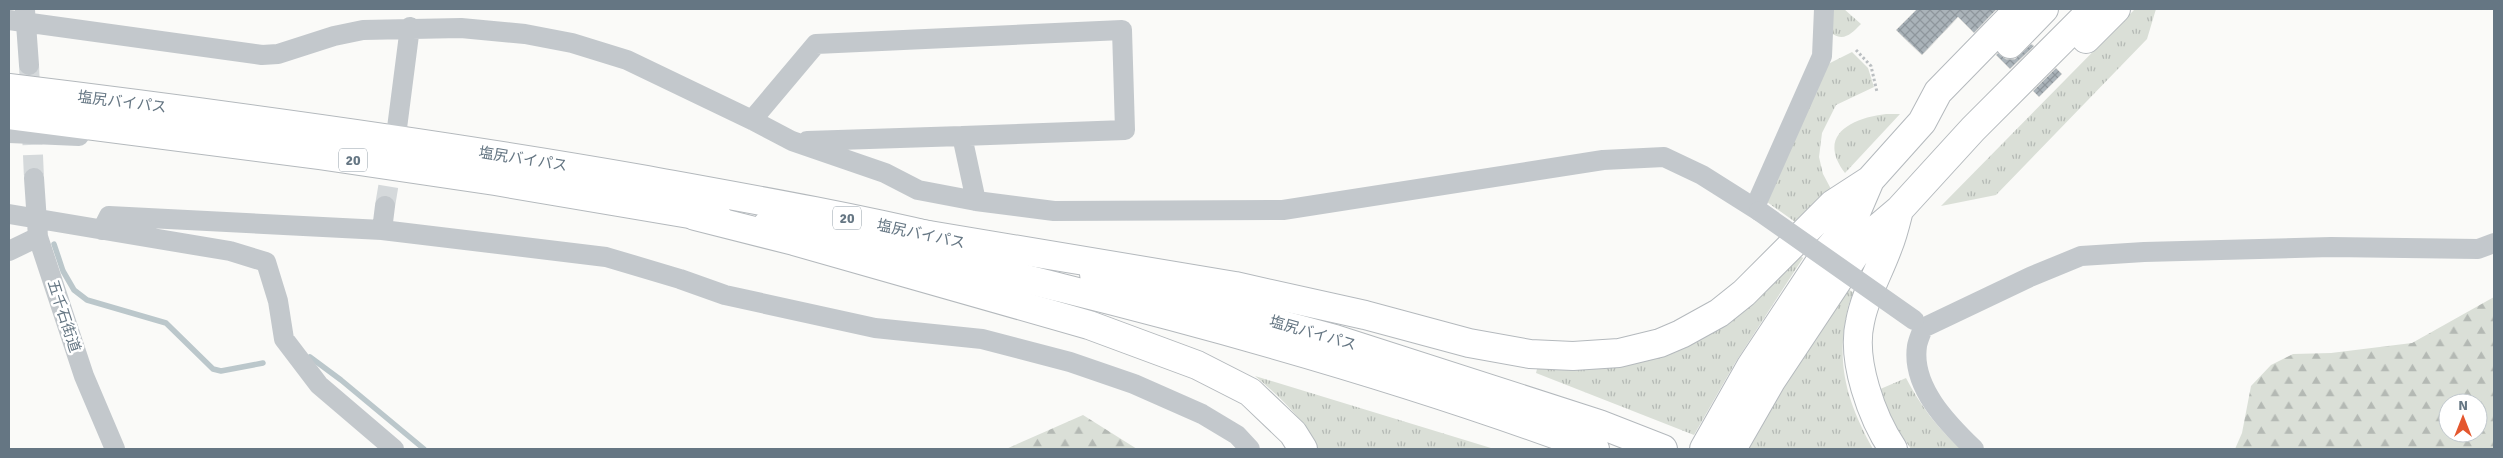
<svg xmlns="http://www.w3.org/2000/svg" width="2503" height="458" font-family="Signika,'Noto Sans JP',sans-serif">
<defs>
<pattern id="grass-tufts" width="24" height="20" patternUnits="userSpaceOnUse" patternTransform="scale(1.25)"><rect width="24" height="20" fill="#dadfd7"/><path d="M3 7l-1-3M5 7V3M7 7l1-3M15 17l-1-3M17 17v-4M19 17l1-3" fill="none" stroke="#b4b9b4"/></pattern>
<pattern id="forest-firs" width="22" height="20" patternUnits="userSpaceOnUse" patternTransform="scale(1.25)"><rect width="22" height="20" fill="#dadfd7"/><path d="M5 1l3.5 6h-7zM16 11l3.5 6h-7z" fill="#b4b9b4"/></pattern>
<pattern id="building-cross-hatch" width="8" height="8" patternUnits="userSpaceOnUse" patternTransform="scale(1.25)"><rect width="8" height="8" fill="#aab3b9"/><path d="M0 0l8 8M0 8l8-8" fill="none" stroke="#8e969c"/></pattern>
</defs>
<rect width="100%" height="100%" fill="#fafaf8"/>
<path fill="url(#grass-tufts)" d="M1831,9H1844L1861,24C1851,34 1844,42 1831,33Z
M2135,9H2156L2147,39L1996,195L1941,206Z
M1852,52L1868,68L1874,87L1836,105L1822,133L1819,157L1823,174L1831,189L1798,224L1767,202L1826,65Z
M1886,114H1900L1845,173C1816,135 1852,118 1886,114Z
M1798,255L1803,258L1735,363L1694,435L1536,373L1537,369L1553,366L1596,367Z
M1845,287L1854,293C1848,302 1847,312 1845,323C1837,371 1850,407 1873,449H1741Z
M1255,376L1491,448V449H1318C1304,419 1280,397 1255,376Z
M1906,378C1920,405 1938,429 1961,449H1911L1883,407L1878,390Z"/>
<path fill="url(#forest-firs)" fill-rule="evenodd" d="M2494,297V449H2235L2242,433L2251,386L2271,365L2293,354L2331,353L2412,343ZM2448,403H2478V433H2448Z
M1083,415L1137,449H1006Z"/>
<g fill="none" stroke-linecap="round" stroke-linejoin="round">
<path stroke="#bbc7cb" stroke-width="5.5" d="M54,244L63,271L74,290L87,300L166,323L213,369L221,371L263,363
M310,357L341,380L424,449"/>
</g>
<path fill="url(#building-cross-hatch)" stroke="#dcdcda" d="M1917,9H1995L1996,10L1974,33L1958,17L1922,55L1896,30Z
M2031,44L2034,46L2010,69L1996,55L1998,53L2006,59H2015Z
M2056,68L2062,74L2039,97L2033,91Z"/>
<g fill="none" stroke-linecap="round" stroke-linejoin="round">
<path stroke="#d5d9db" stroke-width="20" stroke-dasharray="20 10" stroke-linecap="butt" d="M29,65L34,178
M385,206L394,152"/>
<defs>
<path id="trunk" d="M9,88C222,114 435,143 647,180C745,198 843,215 940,238
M9,115L320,155L495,181L719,219
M767,225C866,237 965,264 1062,288C1243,333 1421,384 1595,449
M1094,274L1335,339L1599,424L1663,449"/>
<path id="motorway" d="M2086,39L2116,9
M2010,44L2044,9
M695,216L794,241L1089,325L1197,365L1250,392L1293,433L1303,449
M917,233L1235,286L1365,315L1469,343L1530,354L1573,356L1619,353L1660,343L1681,334L1719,313L1744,293L1833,204L1870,180L1922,122L1938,92L2019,9
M1704,449L1751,366L1827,251L1852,222L1870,180
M1732,449L1771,381L1866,238L1899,210L1973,129L2093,9
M1893,449C1872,418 1851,360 1860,322C1865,295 1879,272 1888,247C1893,235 1896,222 1899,210"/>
</defs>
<use href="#trunk" stroke="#b4b9bd" stroke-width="30"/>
<use href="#motorway" stroke="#b4b9bd" stroke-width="30"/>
<path stroke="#bbbfc2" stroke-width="3" stroke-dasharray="2.5 2.5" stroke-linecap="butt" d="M1856,50L1871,66L1877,92"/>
<path stroke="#c3c8cc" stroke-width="20" d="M25,10L29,65
M9,20L262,55L278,54L334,36L363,30L461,28L525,34L572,43L627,60L752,120L792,141L885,173L918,190L976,201L1054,211L1283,210L1603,160L1664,157L1702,175L1759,211
M752,120L816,44L1122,30L1125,130L962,136
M397,128L410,27
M9,133L79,136
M807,141L962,136L976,201
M34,178L38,237L84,376L115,449
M1755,207L1822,56L1824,9
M9,214L230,251L266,262L278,301L284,339L319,385L394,449
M102,230L109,216L382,230L606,257L680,279L725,295L875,328L982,339L1070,362L1134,384L1202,414L1237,435L1250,449
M382,230L385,206
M9,251L38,237
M1974,449C1948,424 1911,387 1917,346C1918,340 1921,334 1923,328L2030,277L2081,256L2144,252L2331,247L2478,249L2494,243"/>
<use href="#trunk" stroke="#fff" stroke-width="28"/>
<use href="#motorway" stroke="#fff" stroke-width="28"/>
<path stroke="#c3c8cc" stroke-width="20" d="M1759,211L1914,320"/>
</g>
<g text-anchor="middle" stroke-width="5" stroke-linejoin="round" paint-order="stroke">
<g fill="#fff" stroke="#939fa8" stroke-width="1">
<rect x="339" y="148.5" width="28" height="23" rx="4"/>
<rect x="833" y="206.5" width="28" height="23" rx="4"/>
</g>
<g font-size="14" font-weight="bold" fill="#657683">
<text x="353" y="165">20</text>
<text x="847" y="223">20</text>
</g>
<g font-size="15" fill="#657683" stroke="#fff">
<text transform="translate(122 102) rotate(7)" y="5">塩尻バイパス</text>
<text transform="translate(523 159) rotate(9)" y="5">塩尻バイパス</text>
<text transform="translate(921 234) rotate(12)" y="5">塩尻バイパス</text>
<text transform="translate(64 316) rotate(72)" y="5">五千石街道</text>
<text transform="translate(1313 333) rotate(16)" y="5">塩尻バイパス</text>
</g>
</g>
<rect width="2503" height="458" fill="none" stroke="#657683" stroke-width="20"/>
<g transform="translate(2463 418)"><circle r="24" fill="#ffffff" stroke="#c1c8cd"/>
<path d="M0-4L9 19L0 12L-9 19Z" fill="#e4572e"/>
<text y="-8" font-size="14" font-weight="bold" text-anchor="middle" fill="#657683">N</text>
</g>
</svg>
